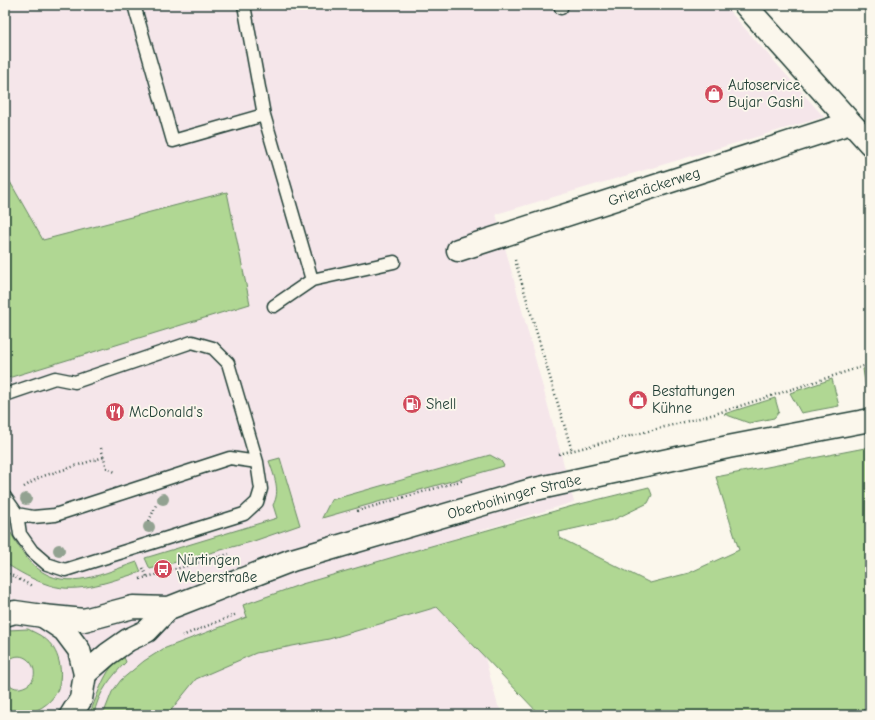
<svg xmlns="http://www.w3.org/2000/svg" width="875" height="720" font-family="'Comic Neue',sans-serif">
<rect width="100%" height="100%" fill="#fbf7ec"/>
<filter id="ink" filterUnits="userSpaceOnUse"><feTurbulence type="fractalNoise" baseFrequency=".025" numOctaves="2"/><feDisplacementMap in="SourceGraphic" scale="8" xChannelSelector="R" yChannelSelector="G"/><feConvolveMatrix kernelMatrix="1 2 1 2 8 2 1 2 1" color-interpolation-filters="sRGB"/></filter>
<g filter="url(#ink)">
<path fill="#f5e6ea" d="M5,5H724L824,117L496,214L574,502L453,539L498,706L505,715H5Z"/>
<path fill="#b0d793" stroke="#688a64" d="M5,173L43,240L227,192L250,304L5,379Z
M870,367V402H868L863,369Z
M832,379L839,406L801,413L790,393Z
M775,398L779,412L774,418L749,423L724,414Z
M870,447V715H540L437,607L329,639L256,653L196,679L167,715H103L112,692L121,680L144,661L163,649L247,617L243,605L302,584L424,548L576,505L649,487L652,495L648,503L613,520L559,532L560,538L650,583L689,573L739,550L716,477Z
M490,455L501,461L504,466L322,518L331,500Z
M280,458L300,525L251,542L150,569L145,558L277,518L273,505C281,491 274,476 269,461Z
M5,523C14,538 23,557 37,568C67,593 106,572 137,562L141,572C112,580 79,595 49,585C33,580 19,572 5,563Z
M28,629C33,632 39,634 44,638C59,648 65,674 57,691C51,704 35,714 20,714C15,714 10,715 5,712V680C9,685 14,689 20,688C51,681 25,639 5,664V631L8,630Z
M123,655L126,662C112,676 97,694 94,715H89C99,693 103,671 123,655Z"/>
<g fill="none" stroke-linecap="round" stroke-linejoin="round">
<defs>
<path id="service" d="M134,5L173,141L264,115L312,280L394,262
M244,5L264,115
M560,5L561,8
M274,306L312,280
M5,395L55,378L75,382L192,342L213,348L228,363L257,462L261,489L257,502L244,514L65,570L47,564L32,551L20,534L17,514L5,497
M17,514L33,517L55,515L230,458L257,462"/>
<g id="minor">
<path d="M745,5L870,144"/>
<path id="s1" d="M458,250L850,123"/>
</g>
<g id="secondary">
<path d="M5,615L15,612L43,616L84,620L133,607L169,608"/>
<path d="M43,616L64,630L79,650L85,674L81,699L71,715"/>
<path id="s2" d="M85,674L108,654L128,640L147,631L169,608L292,560L531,490L728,447L870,420"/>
</g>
</defs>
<use href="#service" stroke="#1f3d34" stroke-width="15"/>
<use href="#minor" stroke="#1f3d34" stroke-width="25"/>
<use href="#secondary" stroke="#1f3d34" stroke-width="25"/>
<path stroke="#1f3d34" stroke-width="2.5" stroke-dasharray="1 3" stroke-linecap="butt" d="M515,260L572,451
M101,448L107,468L115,472
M559,454L715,414L870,364
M24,487L40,477L104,457
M357,511L464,480
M149,521L156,505
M143,568L147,577
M5,572L32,586
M140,579L229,554
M182,636L237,614"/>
<use href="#service" stroke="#fbf7ec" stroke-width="12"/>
<use href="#minor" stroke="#fbf7ec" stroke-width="22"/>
<use href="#secondary" stroke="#fbf7ec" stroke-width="22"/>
</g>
<g fill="#92a291">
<circle cx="26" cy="499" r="6"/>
<circle cx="163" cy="499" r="6"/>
<circle cx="149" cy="527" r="6"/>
<circle cx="59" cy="550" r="6"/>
</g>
</g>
<defs>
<symbol id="shop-disc" viewBox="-11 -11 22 22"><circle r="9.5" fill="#d1495b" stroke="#fbf7ec"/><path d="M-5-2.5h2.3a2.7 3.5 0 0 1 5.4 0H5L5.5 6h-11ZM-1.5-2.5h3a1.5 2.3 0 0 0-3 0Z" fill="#fff"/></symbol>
<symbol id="fuel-disc" viewBox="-11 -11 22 22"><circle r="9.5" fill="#d1495b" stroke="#fbf7ec"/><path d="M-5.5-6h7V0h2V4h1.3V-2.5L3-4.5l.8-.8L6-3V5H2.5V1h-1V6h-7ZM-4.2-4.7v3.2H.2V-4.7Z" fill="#fff"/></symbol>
<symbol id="restaurant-disc" viewBox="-11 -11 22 22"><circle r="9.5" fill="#d1495b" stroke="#fbf7ec"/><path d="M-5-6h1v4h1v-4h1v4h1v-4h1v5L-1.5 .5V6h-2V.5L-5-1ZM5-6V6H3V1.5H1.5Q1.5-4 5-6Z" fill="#fff"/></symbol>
<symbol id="bus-disc" viewBox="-11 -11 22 22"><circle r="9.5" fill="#d1495b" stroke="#fbf7ec"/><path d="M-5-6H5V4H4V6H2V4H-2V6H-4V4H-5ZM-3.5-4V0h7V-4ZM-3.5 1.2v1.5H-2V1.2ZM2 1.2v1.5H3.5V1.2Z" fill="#fff"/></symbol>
</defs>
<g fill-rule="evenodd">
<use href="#shop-disc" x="703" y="83" width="22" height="22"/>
<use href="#shop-disc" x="627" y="389" width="22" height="22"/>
<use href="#fuel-disc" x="401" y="393" width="22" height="22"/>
<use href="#restaurant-disc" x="104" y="401" width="22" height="22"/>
<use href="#bus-disc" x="152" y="558" width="22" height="22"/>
</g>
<g text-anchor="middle" stroke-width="3.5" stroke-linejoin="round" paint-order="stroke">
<g font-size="15" fill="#1f3d34" stroke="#fbf7ec" text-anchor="start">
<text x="728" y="90">Autoservice<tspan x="728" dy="17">Bujar Gashi</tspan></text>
<text x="652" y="396">Bestattungen<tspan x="652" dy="17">Kühne</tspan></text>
<text x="426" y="409">Shell</text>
<text x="129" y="417">McDonald's</text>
<text x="177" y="565">Nürtingen<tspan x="177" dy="17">Weberstraße</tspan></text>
</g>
<g font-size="15" fill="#1f3d34" stroke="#fbf7ec">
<text dy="5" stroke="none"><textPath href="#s1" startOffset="206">Grienäckerweg</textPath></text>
<text dy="5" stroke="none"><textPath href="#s2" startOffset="471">Oberboihinger Straße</textPath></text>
</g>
</g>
<rect width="875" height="720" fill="none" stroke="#fbf7ec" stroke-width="20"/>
<rect x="10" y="10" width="855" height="700" fill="none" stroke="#1f3d34" stroke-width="1.5" filter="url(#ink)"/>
</svg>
